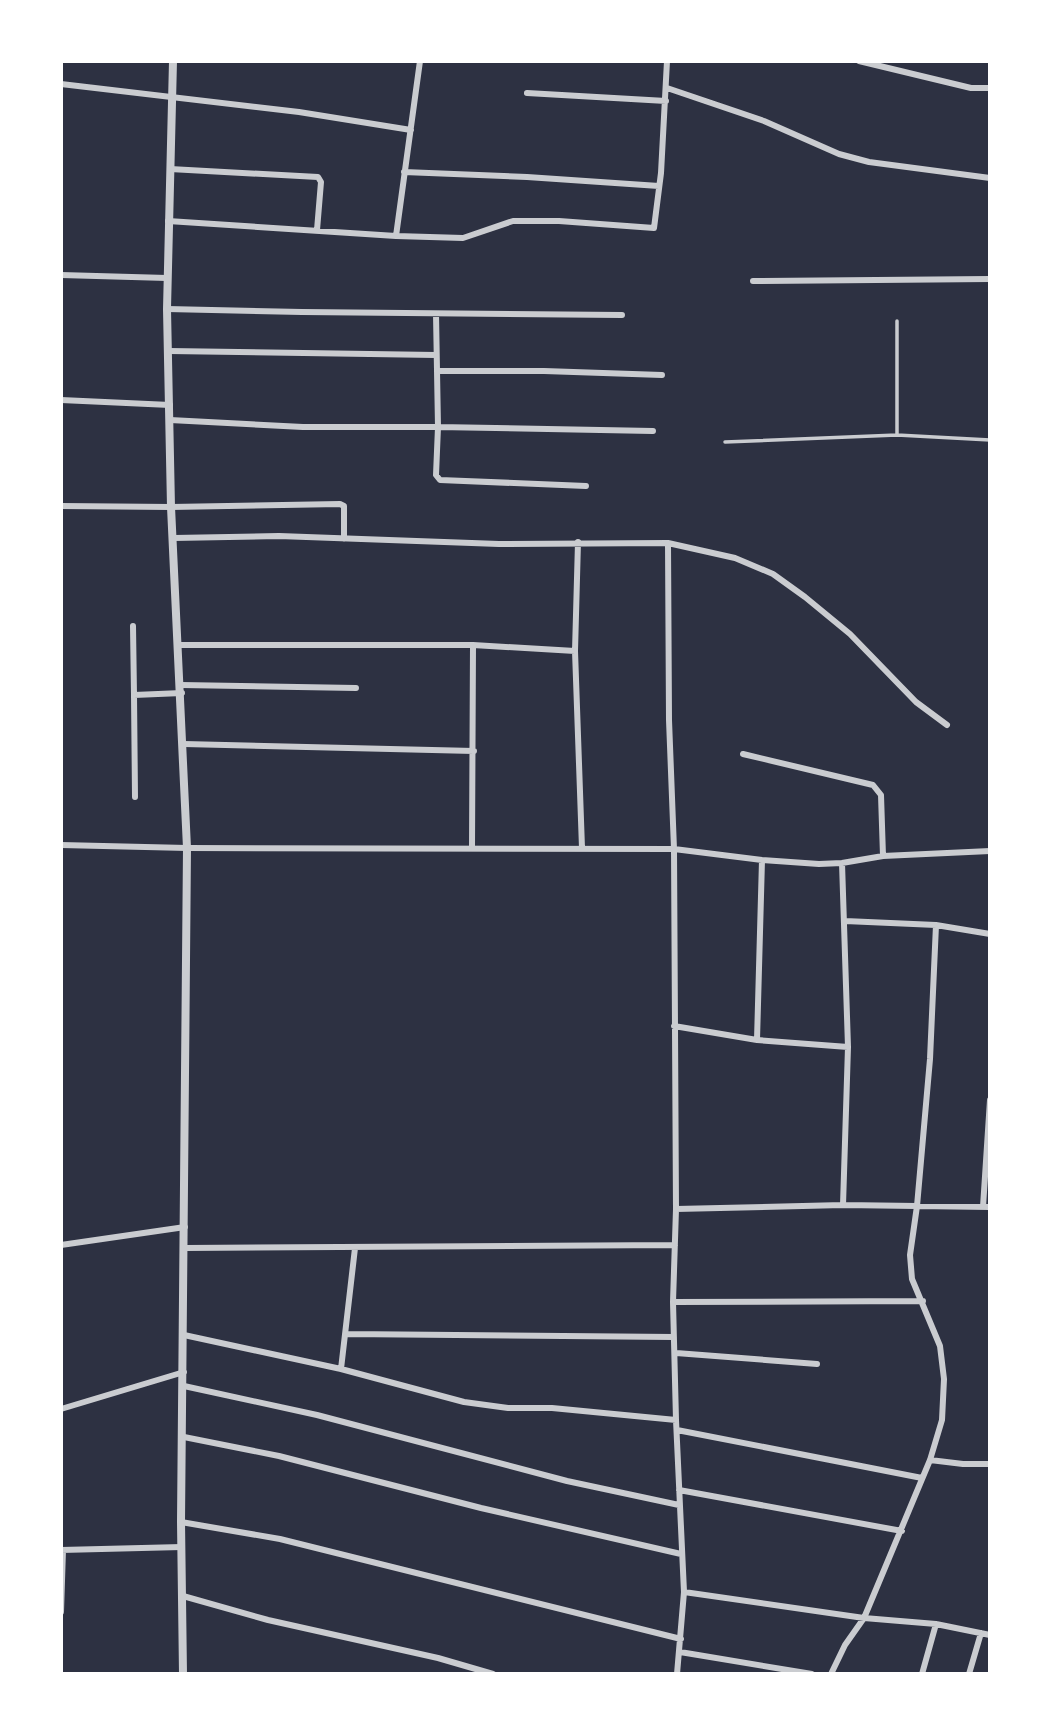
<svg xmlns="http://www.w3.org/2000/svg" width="1051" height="1735" font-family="Bitter,serif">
<rect width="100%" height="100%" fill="#2d3142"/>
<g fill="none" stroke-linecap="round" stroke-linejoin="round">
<path stroke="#caccd0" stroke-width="3.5" d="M897,435V321
M725,442L897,435L990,440"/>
<path stroke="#caccd0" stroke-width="6" d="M859,61L971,88H990
M61,84L299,112L411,130
M667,88L764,121L839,154L869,162L990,178
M527,93L666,101
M170,169L318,177L321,182L317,230
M404,172L527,177L659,186
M168,221L396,236L463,238L513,221H559L654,228L661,173L667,61
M396,236L420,61
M61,275L167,278
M753,281L990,279
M167,309L302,312L622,315
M169,351L436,355
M437,371H544L662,375
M61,400L170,405
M170,420L303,427H438L436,314
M586,486L440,480L436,475L438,427L653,431
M61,506L171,507L340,504L344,506V539
M174,538L279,536L499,544L668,543L735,558L773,574L805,597L850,634L916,702L947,725
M578,542L575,651L582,848
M668,543L669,720L674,849L676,1209L673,1302L676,1420L684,1592L677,1674
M133,626L134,695
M180,645H473L575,651
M181,685L356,688
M184,744L474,751
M743,754L873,785L881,795L883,856
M135,797L134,695L182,693
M61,845L187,848L674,849L762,860L819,864L842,863L883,856L990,851
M472,847L473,645
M842,863L848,1047L843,1205
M845,921L936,925L990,934
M674,1026L757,1040L848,1047
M757,1040L762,860
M983,1207L990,1100
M676,1209L843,1205L990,1207
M61,1245L185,1227
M185,1248L675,1245
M673,1302L923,1301
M347,1334L674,1337
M184,1335L341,1369L464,1402L508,1408H552L676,1420
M676,1353L817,1364
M341,1369L355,1248
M184,1386L317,1415L567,1481L679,1505
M61,1409L184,1372
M677,1430L922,1478
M184,1437L279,1456L481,1508L681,1554
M930,1460L963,1464H990
M679,1490L902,1531
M181,1522L280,1539L681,1639
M61,1550L182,1547
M684,1592L864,1618L936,1624L990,1635
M183,1596L268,1620L438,1658L493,1674
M61,1612L63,1550
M680,1652L812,1674
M831,1674L845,1645L864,1618L930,1460L942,1420L944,1379L940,1346L912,1279L910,1255L917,1206L930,1059L936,925
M922,1674L936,1624
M969,1674L981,1633"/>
<path stroke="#caccd0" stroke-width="8" d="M173,61L167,309L171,507L187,848L181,1522L183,1674"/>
</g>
<rect width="1051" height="1735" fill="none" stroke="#ffffff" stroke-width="126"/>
</svg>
